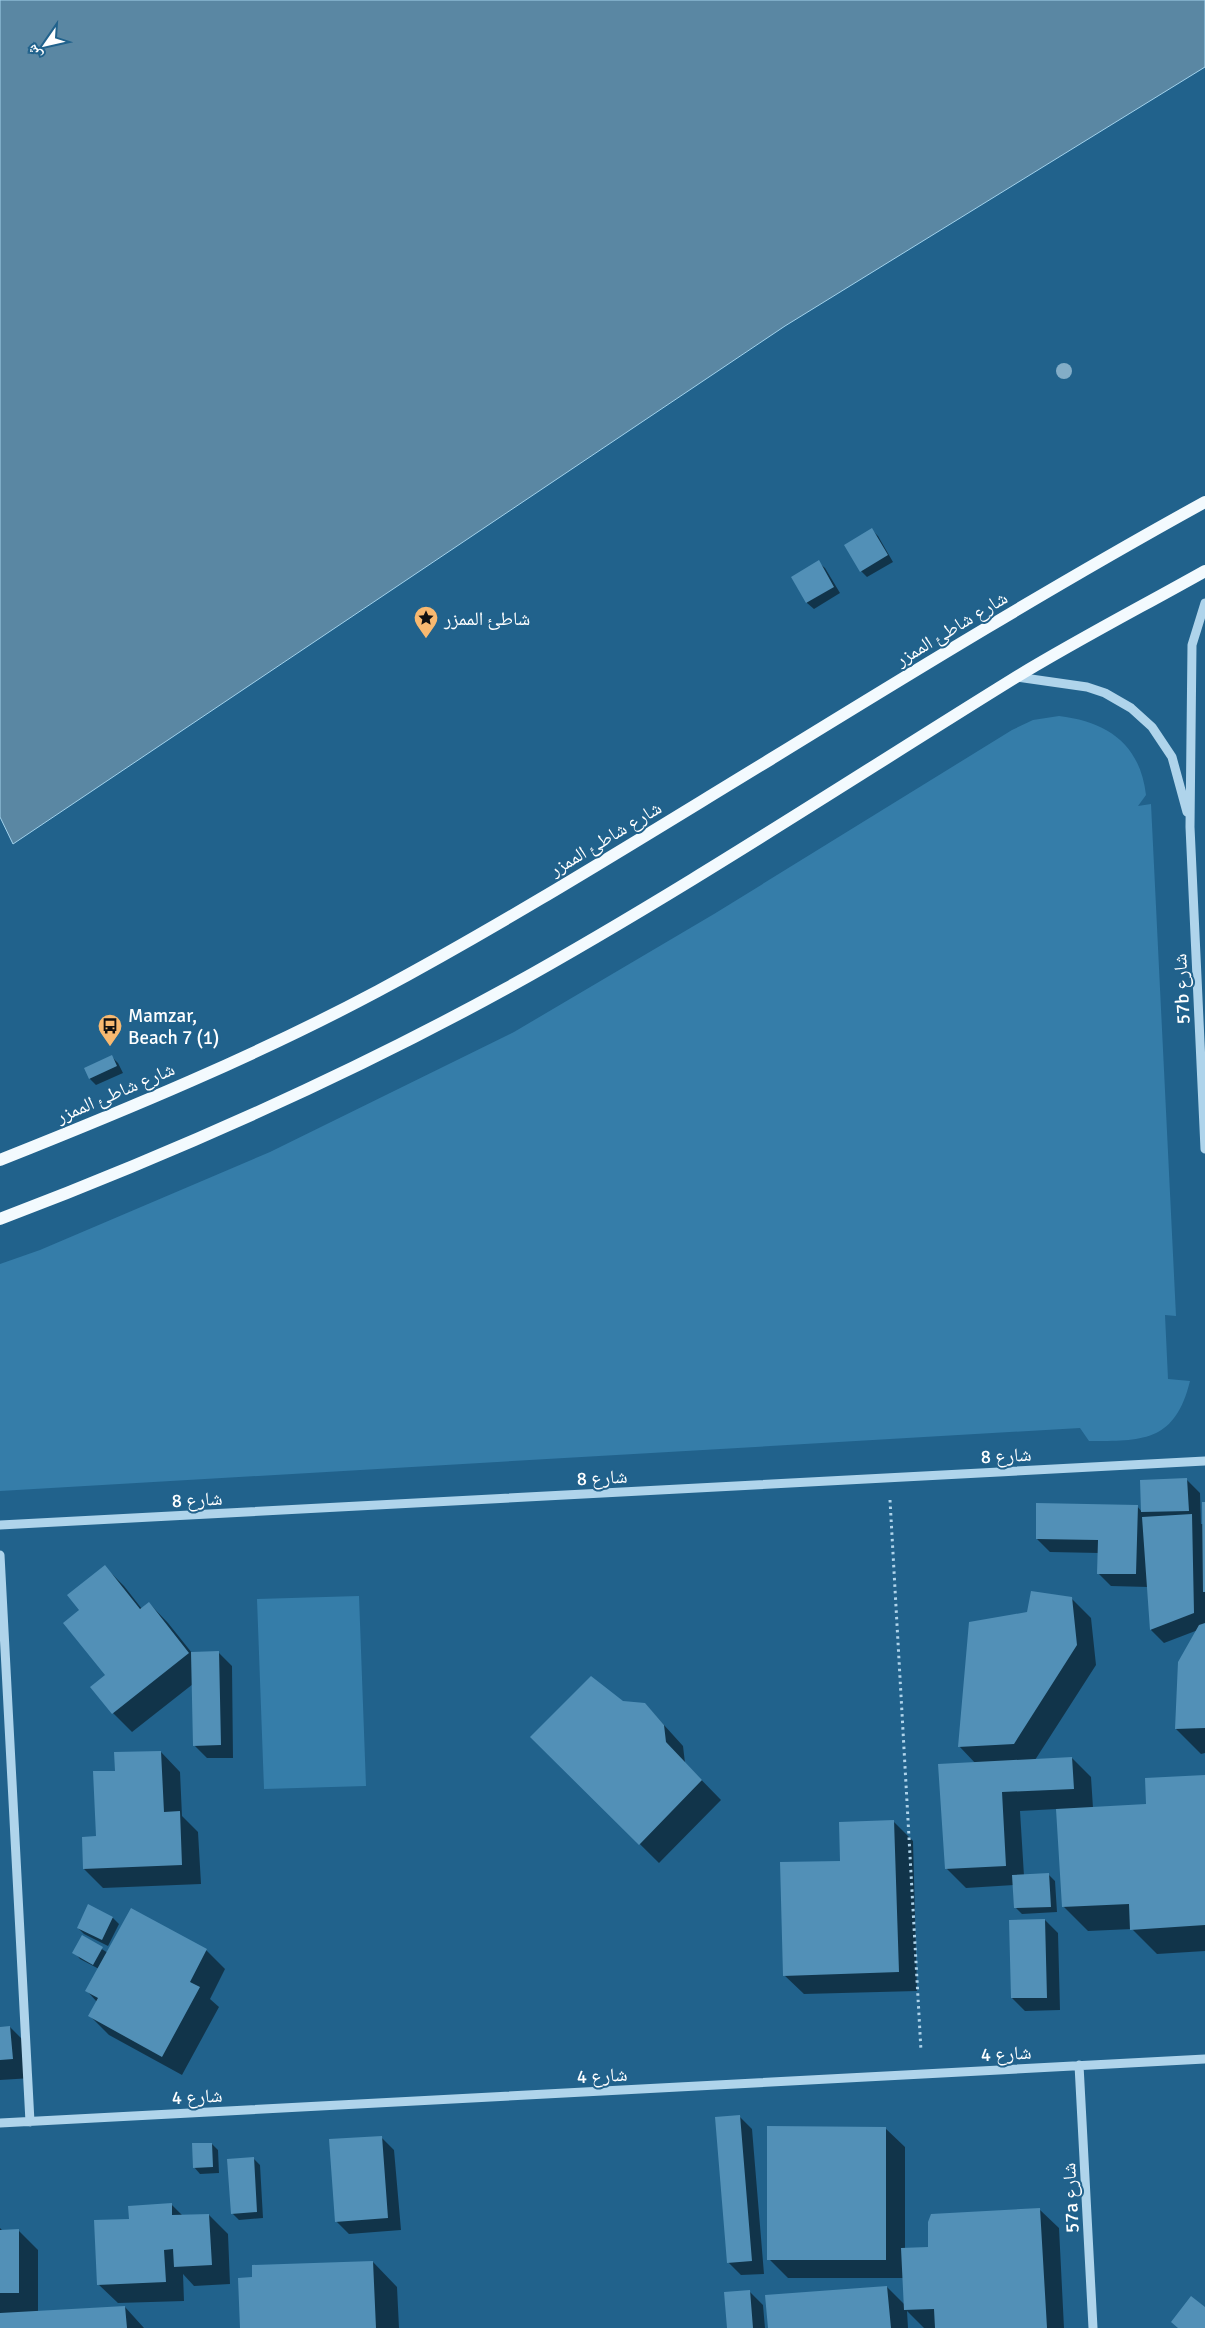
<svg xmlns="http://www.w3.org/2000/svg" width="1205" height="2328" font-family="Signika,'Noto Naskh Arabic',sans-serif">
<rect width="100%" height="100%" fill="#21628c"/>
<path fill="#357da9" d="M1059,716C1108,722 1140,744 1146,795L1138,806L1151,804L1176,1316L1165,1315L1168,1379L1190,1381C1175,1442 1143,1441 1089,1441L1080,1428L0,1491V1264L40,1250L270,1152L514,1032L714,914L1012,730L1033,720Z
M359,1596L366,1786L264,1789L257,1599Z"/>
<path fill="#5a87a3" stroke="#a2d2ec" d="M0,0H1205V67L785,326L13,844L0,817Z"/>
<path fill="#0007" d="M872,530L878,536L893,562L867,577L861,571Z
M818,562L825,568L840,593L814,609L807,603L792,577Z
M112,1057L118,1063L123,1073L96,1085L90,1079L86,1068Z
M1187,1480L1200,1493L1201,1524H1204L1205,1503V1753L1201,1754L1176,1729L1198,1630L1164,1643L1151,1630L1148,1587L1111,1586L1098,1573L1099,1553L1050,1552L1037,1539L1137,1506L1142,1512Z
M105,1567L124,1586L142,1609L149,1603L168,1623L192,1653H219L232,1666L233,1758H207L194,1745L193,1684L132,1732L113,1713L107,1676L80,1610Z
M1071,1598L1091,1618L1096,1665L1035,1760L1072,1758L1091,1777L1093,1808L1147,1805L1205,1776V1951L1157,1954L1132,1929L1088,1931L1063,1906L1057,1809L1020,1811L1024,1876L1048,1874L1055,1881L1057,1912L1022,1914L1016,1908L1014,1885L966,1888L946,1868L976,1764L959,1746L1028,1613Z
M622,1703L645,1704L683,1746L685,1763L721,1800L659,1863L532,1737Z
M161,1752L180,1772L182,1816L198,1832L201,1884L103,1888L84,1869L97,1837L117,1772Z
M894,1822L913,1841L917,1991L804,1994L784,1975L842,1862Z
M89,1906L113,1918L119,1924L108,1946L84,1934L78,1928Z
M1045,1920L1058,1933L1060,2010L1025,2011L1012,1998Z
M83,1937L108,1953L206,1950L225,1969L210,1999L219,2007L182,2075L109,2035L90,2016L97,2002L87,1991L99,1969L80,1959L74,1952Z
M10,2027L29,2046L32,2078L0,2080V2028Z
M739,2116L752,2129L764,2274L741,2275L728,2262Z
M885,2128L905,2147V2249L930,2248L1039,2209L1059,2228L1064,2328H924L907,2311L908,2328H769L887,2287L905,2305L904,2278H788L769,2259Z
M381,2137L394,2150L401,2230L349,2234L336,2221Z
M212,2144L218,2150L219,2173L200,2174L194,2167Z
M253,2158L260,2165L263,2218L239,2220L232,2213Z
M171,2204L183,2216L209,2215L228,2234L230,2284L194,2286L183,2274L184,2301L118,2303L98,2284L130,2220Z
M0,2228L3,2231L18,2230L38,2250V2312L125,2307L144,2328H0Z
M373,2262L397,2287L399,2328H242Z
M750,2292L763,2305L765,2328H728Z"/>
<path fill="#5290b7" d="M872,528L888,555L860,572L844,545Z
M819,560L834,587L806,603L791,577Z
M112,1055L117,1066L89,1079L84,1068Z
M1187,1478L1189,1511L1141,1512L1140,1480Z
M1202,1502H1205V1592H1203Z
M1036,1503L1138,1505L1136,1574H1097L1098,1540L1036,1539Z
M1192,1514L1194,1613L1150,1630L1142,1517Z
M105,1565L140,1609L149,1602L189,1653L112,1714L90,1687L105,1675L63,1623L79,1610L67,1595Z
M1031,1591L1072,1597L1077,1645L1014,1744L958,1747L969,1622L1027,1612Z
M1205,1623V1728L1175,1729L1178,1662L1199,1625Z
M219,1651L221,1745L193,1746L191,1652Z
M591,1676L623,1701L645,1703L664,1725L666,1742L702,1780L639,1845L530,1737Z
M161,1751L164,1812L180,1811L182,1865L83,1869L82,1837L96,1836L93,1771H115L114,1752Z
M1072,1757L1074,1789L1002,1792L1006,1866L945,1869L938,1764Z
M1205,1775V1925L1130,1930L1129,1904L1062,1907L1056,1809L1146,1804L1145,1778Z
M894,1820L899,1972L783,1976L780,1862L840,1861L839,1822Z
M1049,1873L1051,1907L1014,1908L1012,1875Z
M88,1904L113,1917L102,1940L77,1928Z
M131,1908L207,1949L190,1982L200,1987L162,2057L88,2016L98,1998L85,1991Z
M1045,1919L1047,1998H1011L1009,1920Z
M82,1935L103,1947L93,1965L72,1953Z
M10,2026L13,2059L0,2060V2027Z
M740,2115L752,2261L727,2263L715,2117Z
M767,2126L886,2127V2260H767Z
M382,2136L388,2218L335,2222L329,2139Z
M192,2143H212L213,2167L193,2168Z
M254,2157L257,2212L231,2214L227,2159Z
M172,2203V2215L209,2214L212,2265L174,2267L173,2249L164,2250L166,2282L97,2285L94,2220L129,2219L128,2206Z
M1040,2208L1047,2328H935L934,2309L904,2310L901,2248L928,2247V2222L931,2214Z
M19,2229V2293H0V2230Z
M373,2261L376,2328H240L238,2278L252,2277V2265Z
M887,2286L891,2328H768L765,2295Z
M750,2290L753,2328H727L724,2292Z
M1191,2296L1205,2307V2328H1178L1171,2322Z
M125,2306L127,2328H0V2313Z"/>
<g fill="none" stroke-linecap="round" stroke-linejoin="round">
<path stroke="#afd4eb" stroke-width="3" stroke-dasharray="2.5 4" stroke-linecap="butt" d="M890,1500L921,2051"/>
<path stroke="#afd4eb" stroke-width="9" d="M1205,603L1192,645L1190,827L1205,1149
M1017,677L1087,687L1105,693L1131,708L1152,727L1172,757L1187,812
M0,1525L1205,1461
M0,1555L30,2122
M1079,2065L1093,2328
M0,2123L1205,2059"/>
<path stroke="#f3fafe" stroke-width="12" d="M0,1160C128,1109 256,1056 378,991C512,919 641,838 771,759C914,671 1058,583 1205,502
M0,1219C173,1153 345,1077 507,988C680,892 845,783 1013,679C1075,641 1141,607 1205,571"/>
</g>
<circle fill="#83adc7" cx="1064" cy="371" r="8"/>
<defs>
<symbol id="sight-pin" viewBox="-11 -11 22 30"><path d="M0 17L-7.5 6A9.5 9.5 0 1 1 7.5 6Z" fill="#f8b970" stroke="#21628c"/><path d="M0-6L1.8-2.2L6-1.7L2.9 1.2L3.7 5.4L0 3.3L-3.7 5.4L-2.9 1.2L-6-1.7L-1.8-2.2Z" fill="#111"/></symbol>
<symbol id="bus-pin" viewBox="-11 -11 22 30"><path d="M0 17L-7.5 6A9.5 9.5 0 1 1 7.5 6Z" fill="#f8b970" stroke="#21628c"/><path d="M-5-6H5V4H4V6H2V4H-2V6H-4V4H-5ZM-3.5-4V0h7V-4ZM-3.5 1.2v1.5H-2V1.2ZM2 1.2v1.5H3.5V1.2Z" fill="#111"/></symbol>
</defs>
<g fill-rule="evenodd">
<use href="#sight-pin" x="412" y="604" width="28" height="38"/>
<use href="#bus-pin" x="96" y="1012" width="28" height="38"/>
</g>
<g text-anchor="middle" stroke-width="4" stroke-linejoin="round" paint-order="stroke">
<g font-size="19" fill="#fff" stroke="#21628c" text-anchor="start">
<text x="444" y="625">شاطئ الممزر</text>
<text x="128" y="1022">Mamzar,<tspan x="128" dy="22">Beach 7 (1)</tspan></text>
</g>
<g font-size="19" fill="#fff" stroke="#21628c">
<text transform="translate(951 628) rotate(-31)" y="7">شارع شاطئ الممزر</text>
<text transform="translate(605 838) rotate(-31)" y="7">شارع شاطئ الممزر</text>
<text transform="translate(1181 989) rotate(-93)" y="7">57b شارع</text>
<text transform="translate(115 1092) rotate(-23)" y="7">شارع شاطئ الممزر</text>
<text transform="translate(1006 1455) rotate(-3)" y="7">شارع 8</text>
<text transform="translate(602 1477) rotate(-3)" y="7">شارع 8</text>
<text transform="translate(197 1499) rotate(-3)" y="7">شارع 8</text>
<text transform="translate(1006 2053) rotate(-3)" y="7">شارع 4</text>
<text transform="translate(602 2075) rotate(-3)" y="7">شارع 4</text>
<text transform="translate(197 2096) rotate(-3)" y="7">شارع 4</text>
<text transform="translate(1070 2198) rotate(-93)" y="7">57a شارع</text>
</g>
</g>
<g transform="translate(45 45) rotate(236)" stroke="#21628c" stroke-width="4" paint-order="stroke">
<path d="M0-4L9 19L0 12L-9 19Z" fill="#ffffff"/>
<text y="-8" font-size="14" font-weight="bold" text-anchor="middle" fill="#ffffff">ش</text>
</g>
</svg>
